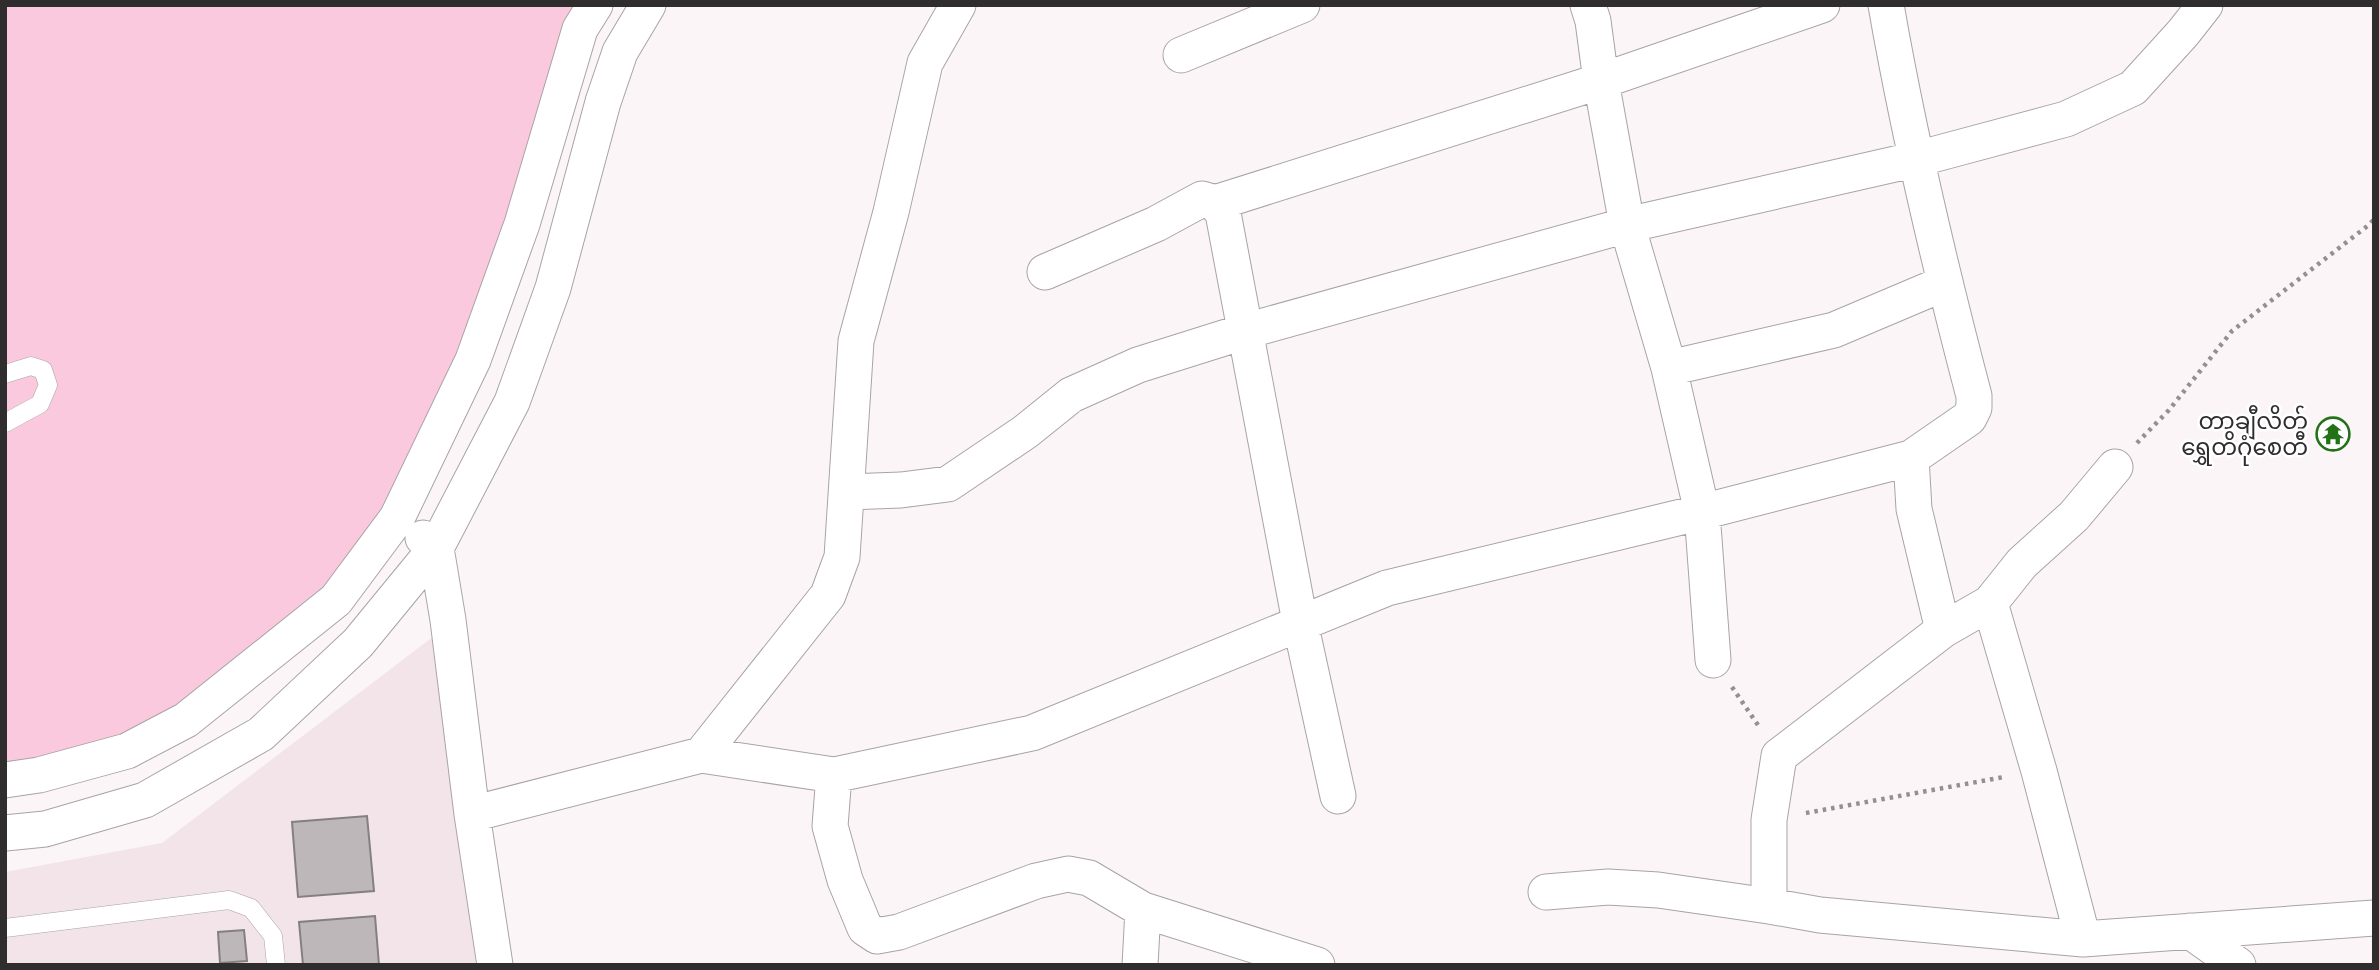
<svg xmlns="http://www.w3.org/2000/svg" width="2379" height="970" font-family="'Fira Sans Condensed','Noto Sans Myanmar',sans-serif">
<rect width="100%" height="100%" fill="#fcf5f8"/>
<path fill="#f2e4e9" d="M438,633L476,965H5V872L162,843Z"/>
<path fill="#fac9dd" d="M5,5H599L520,238L365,558L223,702L89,758L5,767Z"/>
<path fill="#bdb7ba" stroke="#847f81" stroke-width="2" d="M367,816L374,891L298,897L292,822Z
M375,916L379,965H303L299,922Z
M244,930L247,961L220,963L218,932Z"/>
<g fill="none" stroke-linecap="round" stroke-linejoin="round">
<defs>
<path id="lane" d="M5,374L31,366L43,370L48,385L40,404L5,423
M5,928L229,900L251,908L273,936L276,965"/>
<path id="street" d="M1588,5L1593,21L1601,81L1627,225L1917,159L2066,119L2133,88L2183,33L2205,5
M1886,5C1909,137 1940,267 1974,396V408L1969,418L1911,458L1914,509L1943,630
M1181,55L1302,5
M1215,203L1601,81L1822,5
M1045,272L1156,224L1202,199L1215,203L1223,213L1300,622L1338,796
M1669,368L1834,330L1945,283
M847,492L901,490L948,484L1025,432L1071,395L1138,365L1246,331L1627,225L1669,368L1702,512L1713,660
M423,538L436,548L448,620L472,814L495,965
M1990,603L2039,771L2083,939L2374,918
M701,755L828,595L842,557L856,341L891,212L925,63L958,5
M834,775L830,826L845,880L865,928L877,936L899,932L1036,881L1068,874L1089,878L1143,910L1317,965
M5,780L39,775L127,751L186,720L336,600L397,518L473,360L522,224L580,29L595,5
M472,814L701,755L834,775L1032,733L1387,588L1702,512L1911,458
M5,833L45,829L145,800L261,734L358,643L436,548L512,402L553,288L603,102L620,52L648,5
M1546,892L1608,887L1658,890L1769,906
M2190,931L2238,965
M2083,939L1820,915L1769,906V820L1779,756L1943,630L1990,603L2022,563L2074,516L2115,467
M1140,965L1143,910"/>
</defs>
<use href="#lane" stroke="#a9a3a5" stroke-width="19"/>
<use href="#street" stroke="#a9a3a5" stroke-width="37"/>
<path stroke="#948f91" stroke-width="4.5" stroke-dasharray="3.5 5" stroke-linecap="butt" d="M2137,443L2169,410L2232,331L2370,224L2374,219
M1732,687L1760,728
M1806,813L2004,777"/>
<use href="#lane" stroke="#fff" stroke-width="18"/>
<use href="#street" stroke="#fff" stroke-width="35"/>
</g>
<defs>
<symbol id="temple-ring" viewBox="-11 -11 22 22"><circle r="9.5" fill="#fff" stroke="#237218" stroke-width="1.5"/><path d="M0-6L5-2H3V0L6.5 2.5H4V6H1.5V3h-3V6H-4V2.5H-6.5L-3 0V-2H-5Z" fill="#237218"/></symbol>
</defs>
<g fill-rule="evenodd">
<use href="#temple-ring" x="2314" y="415" width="38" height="38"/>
</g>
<g text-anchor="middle" stroke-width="5" stroke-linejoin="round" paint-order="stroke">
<g font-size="23" fill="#2f2d2e" stroke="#fff" text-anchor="end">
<text x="2308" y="429">တာချီလိတ်<tspan x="2308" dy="26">ရွှေတိဂုံစေတီ</tspan></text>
</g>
</g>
<rect width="2379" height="970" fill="none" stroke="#2f2d2e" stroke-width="14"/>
</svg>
